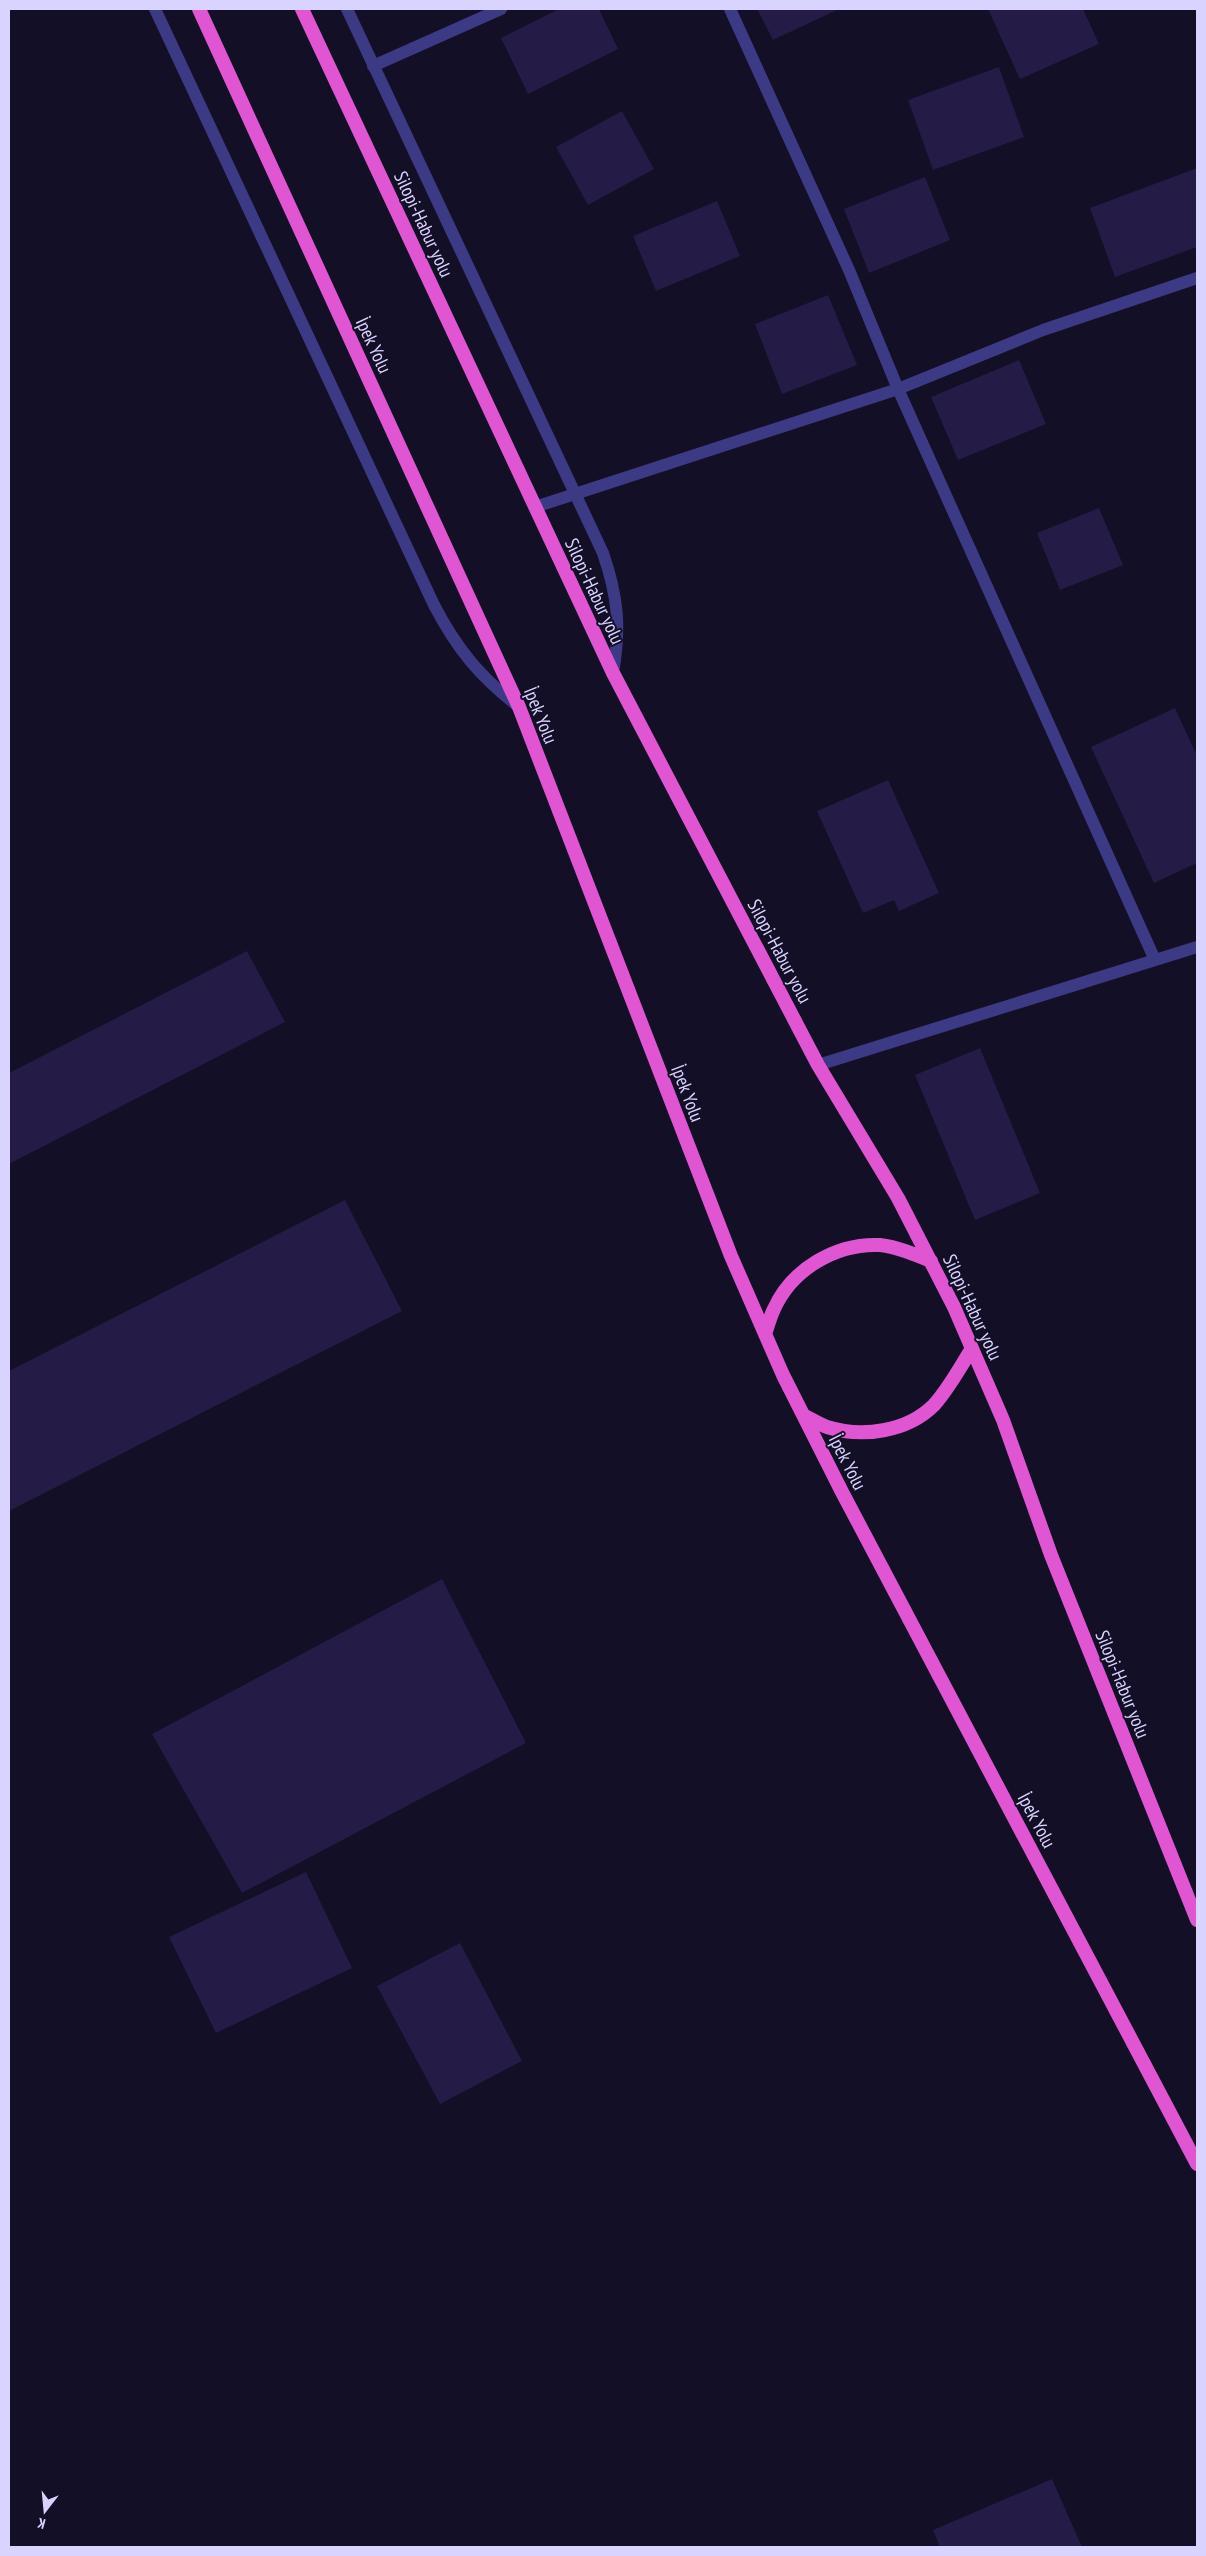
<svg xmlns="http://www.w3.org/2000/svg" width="1206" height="2556" font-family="'PT Sans Narrow',sans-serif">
<rect width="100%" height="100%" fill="#130f26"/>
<path fill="#241b47" d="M559,9H599L618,49L528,94L501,38Z
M757,9H839L773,40Z
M988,9H1083L1099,44L1020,79Z
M999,67L1024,137L933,170L908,100Z
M622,111L654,169L588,205L556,147Z
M1197,168V247L1115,277L1090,208Z
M925,177L950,240L869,273L844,209Z
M717,201L740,256L656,291L633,236Z
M828,295L857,365L782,394L755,324Z
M1019,360L1046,424L958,460L931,397Z
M1099,508L1123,565L1060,590L1037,533Z
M1175,708L1197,756V863L1154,883L1091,747Z
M888,780L939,893L899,911L894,900L863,913L817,811Z
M247,951L285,1022L9,1164V1073Z
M980,1048L1040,1193L975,1220L915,1075Z
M345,1200L402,1311L9,1511V1371Z
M442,1579L526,1743L242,1893L152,1734Z
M306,1872L352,1968L216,2033L169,1937Z
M460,1943L522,2061L440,2104L377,1986Z
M1052,2479L1082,2547H940L933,2530Z"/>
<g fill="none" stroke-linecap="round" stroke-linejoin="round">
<path stroke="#3d3a85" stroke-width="12" d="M155,9L434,605C457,649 480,677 519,707"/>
<path stroke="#3d3a85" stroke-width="12" d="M730,9L849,270L898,389L1155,960
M373,66L501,9
M535,507L898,389L1043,330L1197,278
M818,1065L1197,947"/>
<path stroke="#3d3a85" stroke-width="12" d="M347,9L603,553C618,597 621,627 613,673"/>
<path stroke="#e055d1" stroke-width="14" d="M199,9L519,707L731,1256L783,1375L842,1492L1197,2164
M302,9L613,673L818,1065L898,1198L954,1307L1003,1420L1051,1555L1197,1920
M765,1334C768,1326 770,1317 774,1309C792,1269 836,1243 880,1245C897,1247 914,1254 931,1261
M803,1415C811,1419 819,1424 827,1427C862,1438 907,1432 934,1405C949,1388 960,1368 972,1348"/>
</g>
<g text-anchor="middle" stroke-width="4" stroke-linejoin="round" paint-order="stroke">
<g font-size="19" fill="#d9d4ff" stroke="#130f26">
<text transform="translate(424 224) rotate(65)" y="7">Silopi-Habur yolu</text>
<text transform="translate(374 345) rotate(65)" y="7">İpek Yolu</text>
<text transform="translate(595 591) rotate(65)" y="7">Silopi-Habur yolu</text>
<text transform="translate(541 715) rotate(68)" y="7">İpek Yolu</text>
<text transform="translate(780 951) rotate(62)" y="7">Silopi-Habur yolu</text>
<text transform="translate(688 1093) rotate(69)" y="7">İpek Yolu</text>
<text transform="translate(973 1307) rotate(65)" y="7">Silopi-Habur yolu</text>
<text transform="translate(848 1462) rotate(63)" y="7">İpek Yolu</text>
<text transform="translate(1123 1684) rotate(68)" y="7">Silopi-Habur yolu</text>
<text transform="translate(1037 1820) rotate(62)" y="7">İpek Yolu</text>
</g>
</g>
<rect width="1206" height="2556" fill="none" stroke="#d9d4ff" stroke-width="20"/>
<g transform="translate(45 2511) rotate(196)" stroke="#130f26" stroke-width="4" paint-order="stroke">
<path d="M0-4L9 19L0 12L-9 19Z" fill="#d9d4ff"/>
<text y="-8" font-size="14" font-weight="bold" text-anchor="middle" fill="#d9d4ff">K</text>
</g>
</svg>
